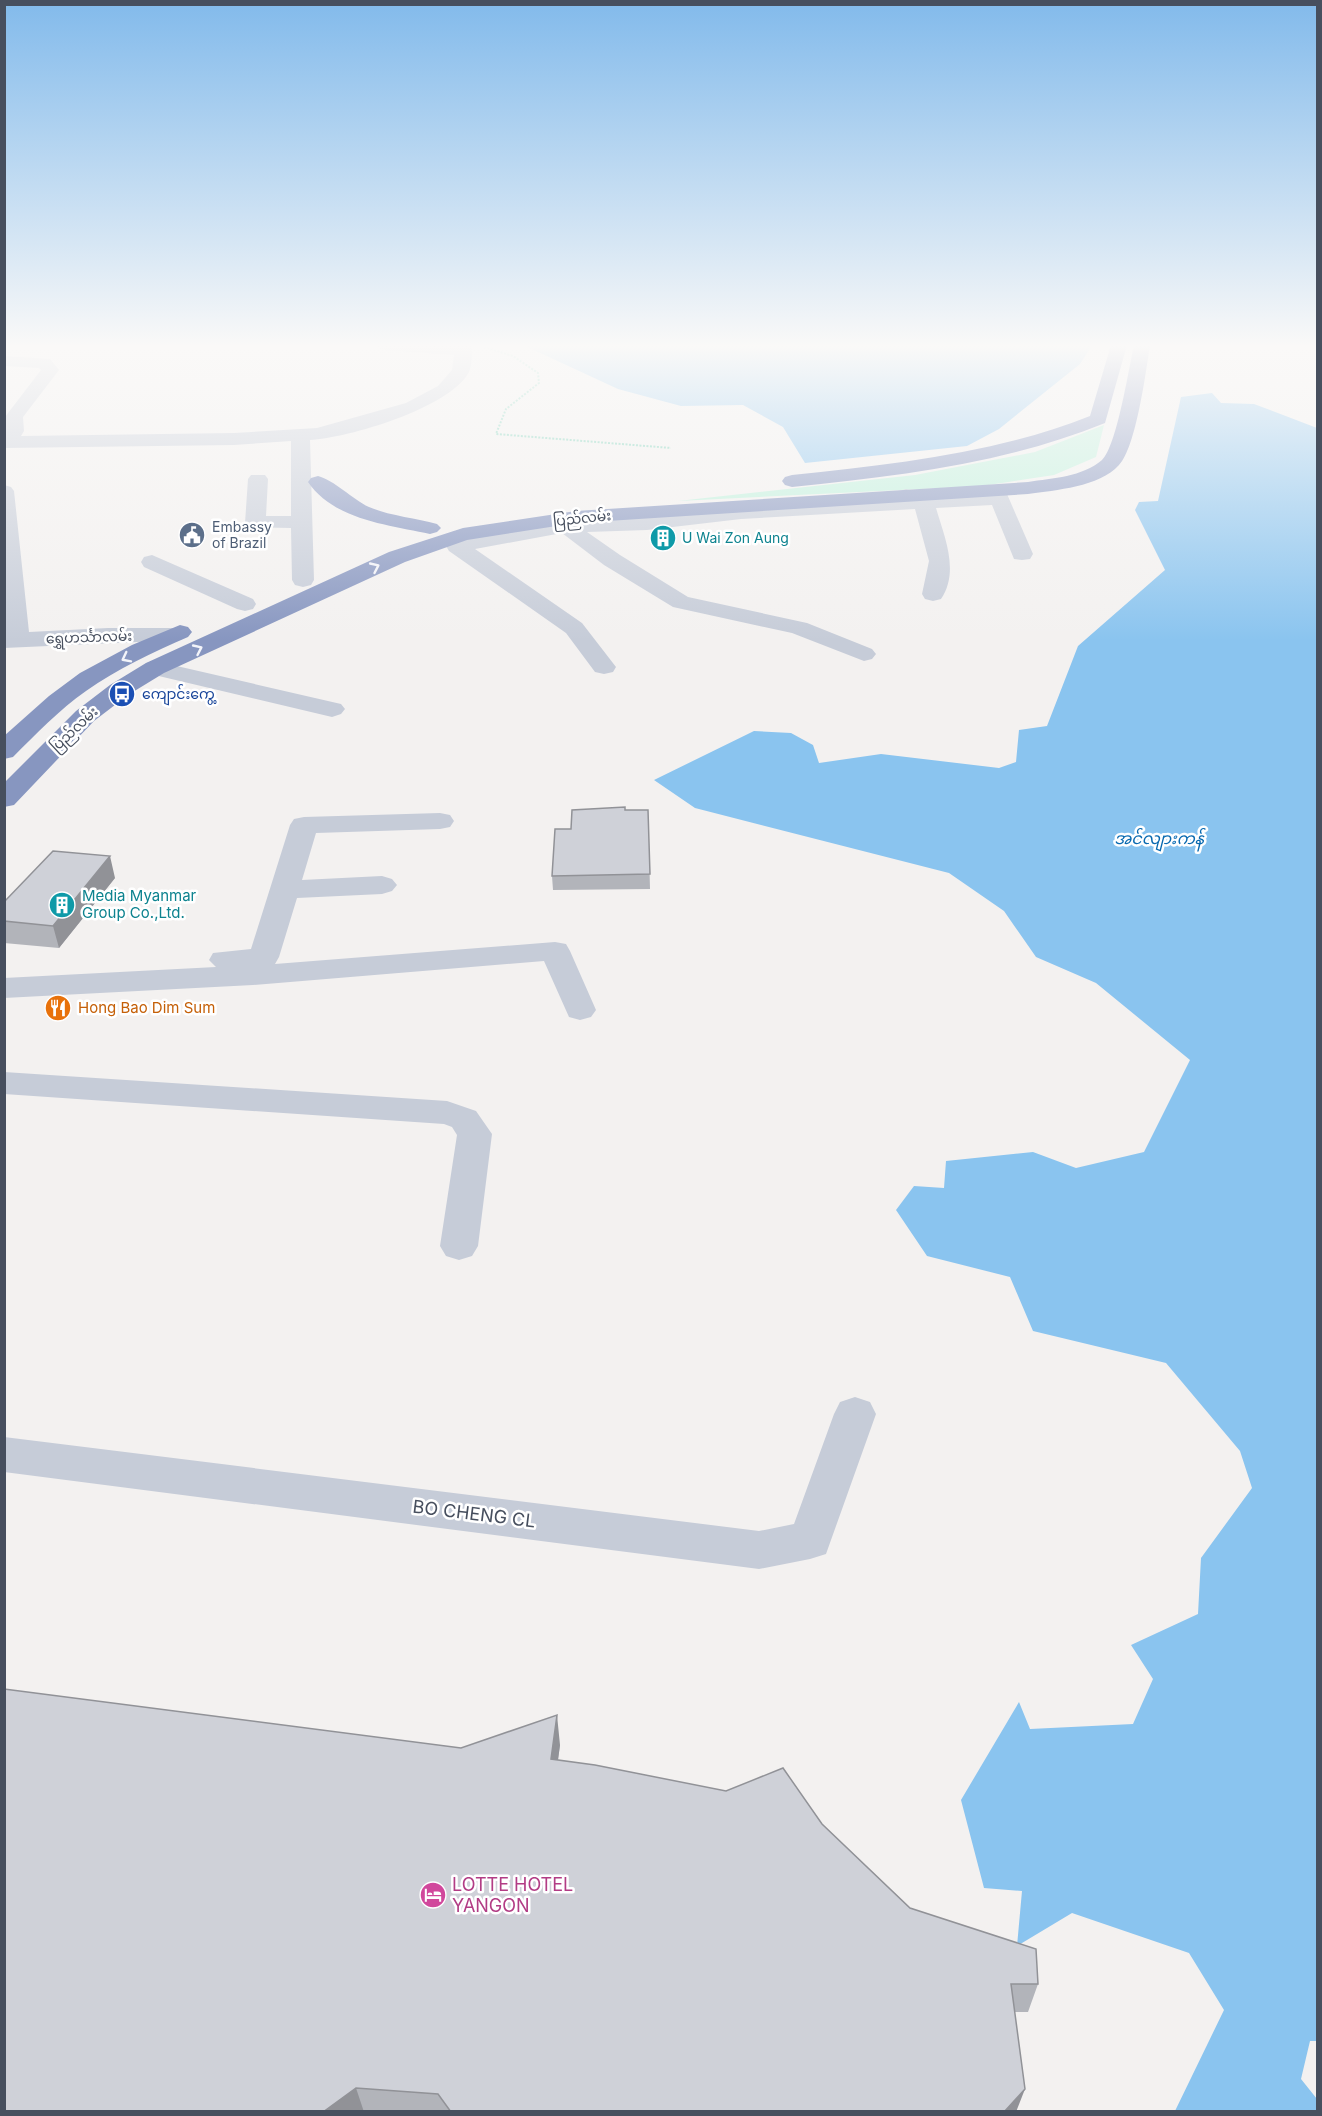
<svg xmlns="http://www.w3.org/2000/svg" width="1322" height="2116" font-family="Inter,'Noto Sans Myanmar',sans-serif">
<rect width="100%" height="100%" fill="#f3f1f0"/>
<path fill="#bef1dc" d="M1104,425L1096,457L1054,475L982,486L678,501L915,475L1035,452Z"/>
<path fill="#8ac4ef" d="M523,345H1087L1091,347L1080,364L999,429L967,446L805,463L783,427L743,405L681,406L618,389Z
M1212,393L1221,403L1254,404L1317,428L1318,2041H1310L1301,2079L1317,2099V2111H1175L1224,2010L1189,1953L1072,1913L1017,1946L1022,1891L984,1888L961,1800L1019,1702L1030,1729L1133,1724L1153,1679L1131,1645L1198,1614L1201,1558L1252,1488L1240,1451L1166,1363L1033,1331L1010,1277L927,1256L896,1210L914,1186L944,1188L946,1161L1033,1152L1076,1168L1144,1152L1190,1060L1096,983L1036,957L1004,911L949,873L695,808L654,780L754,731L791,733L813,745L819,763L881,754L999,768L1016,762L1019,730L1047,726L1078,646L1165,570L1135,510L1139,502L1158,501L1181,397Z"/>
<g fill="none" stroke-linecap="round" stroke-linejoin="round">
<path stroke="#75d0b6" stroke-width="2" stroke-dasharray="2 1.5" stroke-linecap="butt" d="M484,347L513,356L538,373L539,383L506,409L496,434L671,448"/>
<path fill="#c6ccd8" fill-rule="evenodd" d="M377,345H472C472,353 472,365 469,372C450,408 348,438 310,440L314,580L311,585L303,587L295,585L292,580L291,528L248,527L245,523L248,479L251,475H265L268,479L266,516H291V441L234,445L4,448L5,417L41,370L39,368L4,366V356L50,359L59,370L23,417L24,431L21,436L234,433L317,428L406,403L438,386L452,370L454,355L385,350L379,349Z
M4,485L11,487L14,491L29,632L108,628H173L181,630L185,635L181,640L4,648Z
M906,489L926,496L1000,492L1007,494L1033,554L1030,559L1022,560L1014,559L992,505L936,508C944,536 960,571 941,599L933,601L925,599L922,594L929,561L915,509L741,519L647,530L587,532L620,555L688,597L807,623L872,649L876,654L872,659L864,661L792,633L673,607L604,565L562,533L475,549L582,623L616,667L613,672L604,674L595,672L566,633L449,551L446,546L449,541L457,540L566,520L647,518L741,507L898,498L896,495L899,491Z
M152,555L253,599L256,604L253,609L245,611L237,609L144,567L141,562L144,557Z
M155,661L341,704L345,709L341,714L332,717L146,673L143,668L146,663Z
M440,813L450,815L454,821L450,827L440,829L316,833L302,880L382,876L392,879L397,885L392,891L382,894L297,898L279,957L275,964L555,942L566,944L570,951L596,1010L591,1017L580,1020L569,1017L544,961L253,985L4,998V978L216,967L209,960L213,953L251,949L290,825L294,819L304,817Z
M4,1072L447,1101L476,1111L492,1134L478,1246L472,1256L459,1260L446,1256L440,1246L457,1135L452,1127L444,1124L4,1094Z
M855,1397L870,1402L876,1414L826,1554L810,1559L759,1569L4,1472V1437L759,1531L794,1524L834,1414L840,1402Z"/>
<path fill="#8796c0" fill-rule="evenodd" d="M1111,345H1127L1105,423C1004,464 899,476 792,487L785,485L782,481L785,477L792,475C894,464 994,454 1090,416Z
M1134,345H1150C1146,371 1136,448 1119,465C1099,487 1056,490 1028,494L576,523L467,540L405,562L164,673L128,695L94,721L14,805L4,807V783L76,711L110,685L146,663L389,552L463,528L576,511L1028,482C1053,478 1082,477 1102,460C1117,446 1129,367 1134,345Z
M318,476C334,480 352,499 369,507C390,516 416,518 437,524L441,528L437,532L430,534C389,525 334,520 308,482L311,478Z
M180,625L188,627L192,632L188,637C153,652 117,669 86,691C59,710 36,734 13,757L4,759V736L49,696L80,673L132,645Z"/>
</g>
<path fill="#b2b4ba" d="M625,810H648L650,889L553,890L552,876Z
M115,878L59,948L4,943V902Z
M560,1745L558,1760L822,1824L910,1908L1038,1984L1028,2012H1014L1016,2112H4L461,1748Z"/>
<path fill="#919297" d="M110,856L115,878L59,948L53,926Z
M557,1715L560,1745L554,1789L551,1759Z
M356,2088L364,2112H323Z
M1025,2089L1016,2112H1004Z"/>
<path fill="#cfd1d8" stroke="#919297" stroke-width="1.5" d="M625,807V810H648L650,874L552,876L555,829H571L572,810Z
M53,851L110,856L53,926L4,921V902Z
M4,1689L461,1748L557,1715L551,1759L595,1765L726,1791L783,1768L822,1824L910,1908L1036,1949L1038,1984H1011L1025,2089L1004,2112H451L438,2094L356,2088L323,2112H4Z"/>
<defs><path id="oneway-chevron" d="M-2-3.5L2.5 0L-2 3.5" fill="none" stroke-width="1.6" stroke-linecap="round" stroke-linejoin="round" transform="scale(1.5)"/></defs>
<g stroke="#f3f4f9">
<use href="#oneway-chevron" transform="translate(375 567) rotate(-25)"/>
<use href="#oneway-chevron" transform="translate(198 649) rotate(-25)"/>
<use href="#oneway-chevron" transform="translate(126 658) rotate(153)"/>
</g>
<linearGradient id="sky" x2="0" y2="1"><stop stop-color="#82baeb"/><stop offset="0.54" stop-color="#faf9f8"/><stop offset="1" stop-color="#faf9f8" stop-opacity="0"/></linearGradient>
<rect width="1322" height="641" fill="url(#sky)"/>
<defs>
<symbol id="civic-disc" viewBox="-11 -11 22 22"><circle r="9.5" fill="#5c6f8a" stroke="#fff"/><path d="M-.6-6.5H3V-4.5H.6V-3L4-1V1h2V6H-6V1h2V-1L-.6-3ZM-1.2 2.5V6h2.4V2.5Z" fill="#fff"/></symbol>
<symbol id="building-disc" viewBox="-11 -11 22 22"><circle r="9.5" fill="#0f9aa8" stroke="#fff"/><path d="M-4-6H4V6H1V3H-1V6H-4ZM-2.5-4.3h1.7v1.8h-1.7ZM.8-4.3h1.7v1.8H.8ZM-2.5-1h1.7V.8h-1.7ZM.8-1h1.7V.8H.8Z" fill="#fff"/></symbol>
<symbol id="bus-disc" viewBox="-11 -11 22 22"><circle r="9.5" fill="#1a4fb4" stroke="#fff"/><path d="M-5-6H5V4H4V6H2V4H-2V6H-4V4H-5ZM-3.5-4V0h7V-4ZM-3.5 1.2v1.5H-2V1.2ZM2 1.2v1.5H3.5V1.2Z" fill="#fff"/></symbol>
<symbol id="restaurant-disc" viewBox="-11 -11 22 22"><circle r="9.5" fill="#e8710a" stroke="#fff"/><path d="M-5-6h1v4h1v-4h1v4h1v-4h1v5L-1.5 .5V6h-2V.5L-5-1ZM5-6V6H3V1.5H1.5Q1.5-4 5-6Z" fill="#fff"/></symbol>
<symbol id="hotel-disc" viewBox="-11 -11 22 22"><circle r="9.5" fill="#d1479c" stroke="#fff"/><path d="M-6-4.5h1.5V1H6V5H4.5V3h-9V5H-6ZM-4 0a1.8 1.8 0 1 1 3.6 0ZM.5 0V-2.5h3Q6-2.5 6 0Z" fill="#fff"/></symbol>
</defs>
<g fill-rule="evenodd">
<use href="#civic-disc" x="177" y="520" width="30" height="30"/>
<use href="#building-disc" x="648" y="523" width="30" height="30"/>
<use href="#bus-disc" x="107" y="679" width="30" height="30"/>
<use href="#building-disc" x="47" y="890" width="30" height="30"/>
<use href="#restaurant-disc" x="43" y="993" width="30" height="30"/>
<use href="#hotel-disc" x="418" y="1880" width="30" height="30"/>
</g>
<g text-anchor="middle" stroke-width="5" stroke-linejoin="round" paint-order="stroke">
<g font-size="14" fill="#474f5e" stroke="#fff">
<text transform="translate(582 518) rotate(-6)" y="5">ပြည်လမ်း</text>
<text transform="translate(89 637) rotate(-2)" y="5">ရွှေဟင်္သာလမ်း</text>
<text transform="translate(74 729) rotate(-43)" y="5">ပြည်လမ်း</text>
</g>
<g font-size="14" fill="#4e5e75" stroke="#fff" text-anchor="start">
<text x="212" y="532">Embassy<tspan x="212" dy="16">of Brazil</tspan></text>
</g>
<g font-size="14" fill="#0d838f" stroke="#fff" text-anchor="start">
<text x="682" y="543">U Wai Zon Aung</text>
</g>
<g font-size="14" fill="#164399" stroke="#fff" text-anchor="start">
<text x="142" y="699">ကျောင်းကွေ့</text>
</g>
<g font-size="15" fill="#0d838f" stroke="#fff" text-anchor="start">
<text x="82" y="901">Media Myanmar<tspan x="82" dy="17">Group Co.,Ltd.</tspan></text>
</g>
<g font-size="15" fill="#c56008" stroke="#fff" text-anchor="start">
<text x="78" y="1013">Hong Bao Dim Sum</text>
</g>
<g font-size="16" font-style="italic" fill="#0869b0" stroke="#fff">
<text x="1159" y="844">အင်လျားကန်</text>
</g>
<g font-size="18" fill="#474f5e" stroke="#fff">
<text transform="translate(474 1514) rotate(7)" y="6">BO CHENG CL</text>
</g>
<g font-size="18" fill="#b23c85" stroke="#fff" text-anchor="start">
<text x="452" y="1891">LOTTE HOTEL<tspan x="452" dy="21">YANGON</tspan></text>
</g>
</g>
<rect width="1322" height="2116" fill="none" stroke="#474f5e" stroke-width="12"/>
</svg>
